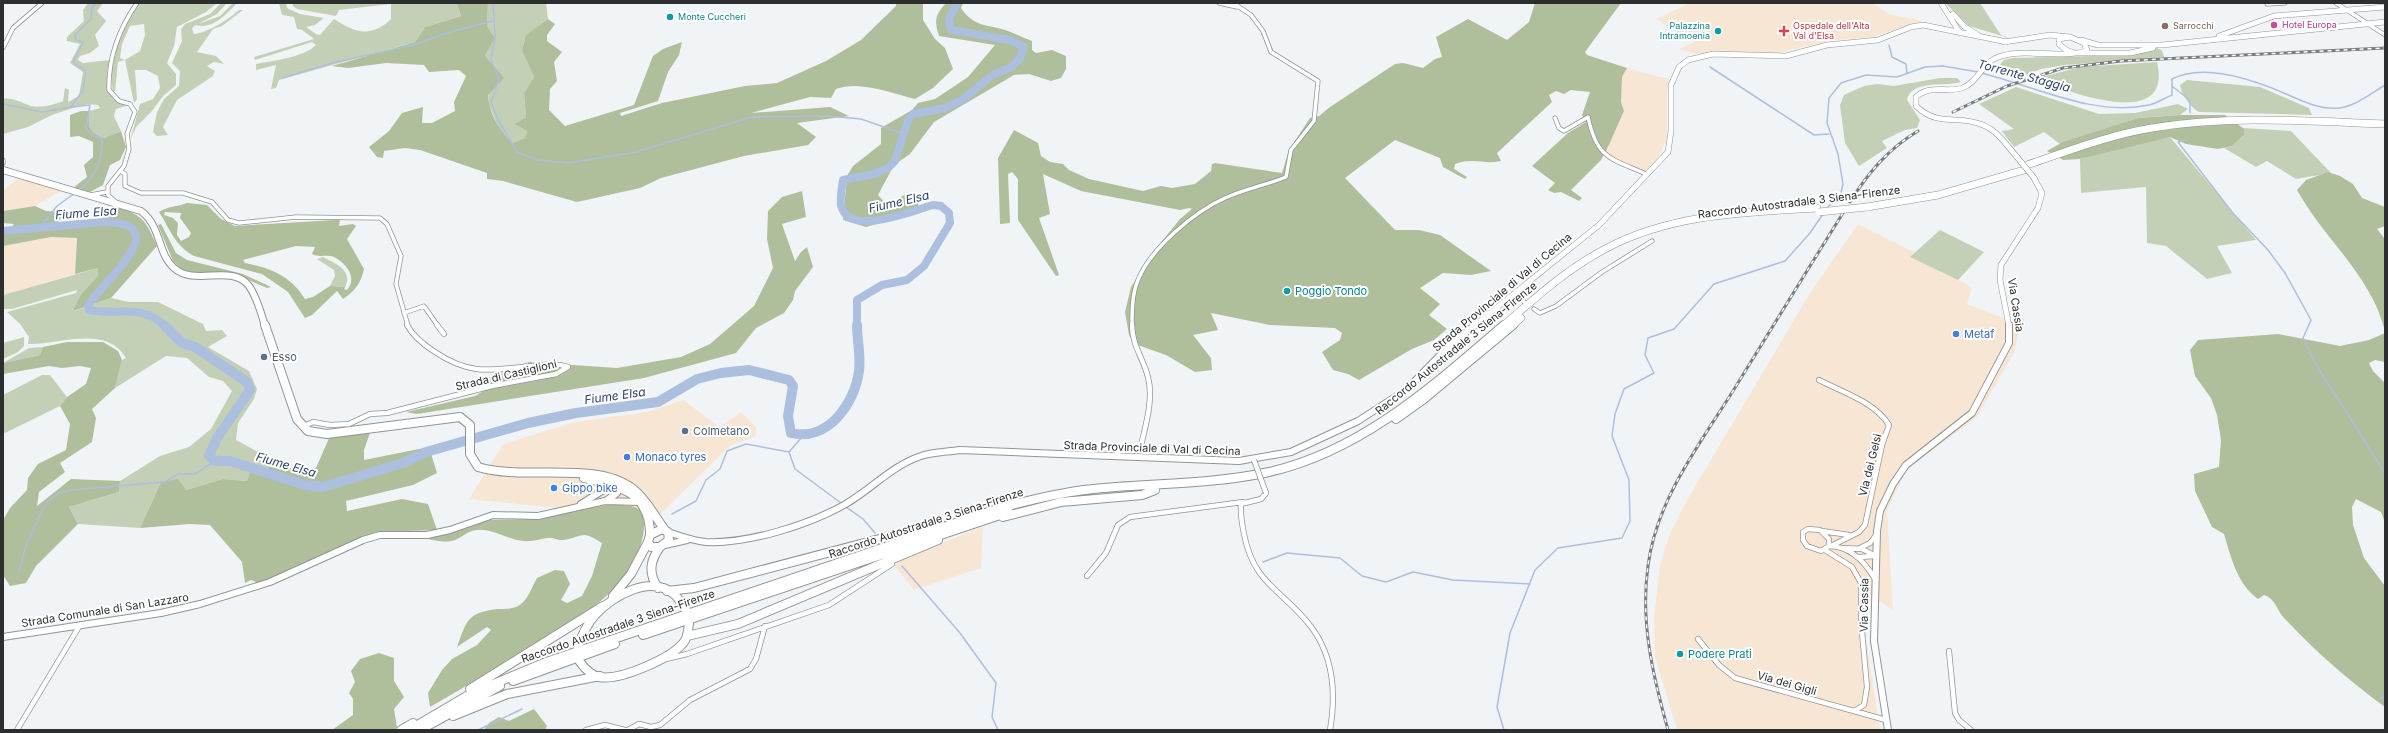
<svg xmlns="http://www.w3.org/2000/svg" width="2388" height="733" font-family="Inter,sans-serif">
<rect width="100%" height="100%" fill="#f1f4f6"/>
<path fill="#f8e6d5" d="M1690,3H1872L1889,14L1923,21L1872,37L1829,41L1777,53L1718,52L1696,54L1679,49L1694,42L1656,19Z
M1627,68L1669,79L1667,94V139L1657,159L1645,171L1604,154L1624,111L1621,102L1622,77Z
M23,174L68,187L35,206L3,211V191Z
M1858,224L1914,252L1911,257L1972,287L1967,304L2019,324V331L2014,353L1977,417L1907,469L1887,511L1893,610L1869,594L1866,640L1880,730H1677L1655,657L1654,618L1660,565L1670,533L1687,500L1810,293Z
M51,237L77,238L75,274L3,295V246Z
M683,400L720,427L741,412L756,427L755,437L731,445L659,515L645,518L637,508L623,505L577,510L469,499L503,444L575,422L647,412Z
M983,527L981,568L914,590L894,565L915,553Z"/>
<path fill="#c4d0b6" fill-rule="evenodd" d="M88,3H103L97,11L106,21L95,35L99,46L90,53L80,56L78,60L83,63L110,60C105,75 106,87 114,100L129,105L116,109L114,116L121,131L104,138C87,131 89,128 89,111L100,108L98,105L88,104L73,108L52,115L28,127L3,134V99C12,97 22,103 31,106C42,108 53,105 63,101L65,88L69,90L68,102L79,96L83,72L70,63L80,44L67,41V37L84,21L83,10Z
M139,3H217L206,12L177,27L174,46L167,63L176,74V85L163,96L152,111L136,127L130,141L140,104L153,99L160,88L158,76L146,70H135L137,99L134,103L125,60L118,62L115,91H113C107,62 122,26 139,3ZM144,24L145,35L140,51L125,60L120,58L122,44L130,26Z
M221,3H227L217,14L198,24L220,16L233,3H237C227,14 212,30 196,25L192,28L194,34C208,33 229,19 239,10H243L222,26L213,29L197,52L216,56L224,64L214,62L207,66L215,71L213,76L177,100L163,127L168,135L157,136L153,132L157,112L164,99L179,86L180,71L172,63L182,41L181,29L185,24L210,14Z
M279,3H286L287,8L300,14L324,18L315,25L306,27L316,34L320,35L334,19C355,33 371,38 391,19V4L339,10L336,16L297,9L293,6L292,3H453L457,4L461,16L425,27L415,42L279,80L276,88L271,89L276,65L256,70V64C275,60 302,58 316,45L312,42L255,60L254,57L314,39L302,30L297,29L294,17L282,15Z
M488,3H546L548,19C517,42 519,42 534,77L524,93L526,117L514,124L527,131L525,138L512,143L499,129L489,105L485,56L495,38L487,26Z
M1945,3H1980L2001,35L2012,39L1969,26Z
M2156,48L2162,50L2164,57L2065,65L2041,69L2018,78L1995,70L2004,60L2012,58L2132,55Z
M2157,62C2174,134 2065,90 2034,79L2080,67Z
M1940,78H1957L1961,82C1946,87 1911,79 1907,100L1920,120L1917,128L1905,130L1882,141L1887,148L1859,166L1845,143L1840,105L1844,95L1864,86L1877,84L1894,86Z
M2187,80L2260,87L2309,108L2312,115L2199,112C2191,108 2181,94 2180,85Z
M2016,87L2099,114L2135,113L2178,104L2188,109L2180,115L2138,118L2060,144L2044,132L2014,147L2002,131L2014,129L1979,104Z
M2242,128L2291,131L2331,173L2296,179L2267,161L2256,167L2224,148L2232,146L2244,135Z
M2170,137L2256,240L2217,246L2232,273L2207,279L2166,246L2147,243L2146,187L2081,193L2080,159L2131,145Z
M1940,230L1984,252L1958,280L1910,257Z
M323,257C334,263 354,270 345,287L330,286L335,276L334,270L317,259Z
M98,268V276L81,294L74,311L111,298L129,302H158L203,324L206,331L222,330L227,336L208,347L249,371L257,389L254,399L238,423L236,440L275,461L261,474L247,481L223,479L186,490L161,482L140,528L78,524L69,507L119,492L120,481L160,456L189,447L211,429L232,391L223,381L209,377L187,358L166,356L115,388L122,360L126,358C106,324 59,345 28,344L29,337L20,324L7,312L76,293L77,290L12,309H3V295Z
M24,337V346L18,352L3,359V343Z
M43,347L40,355L3,363L29,348Z
M42,375H50L67,397L60,406L3,434V395Z"/>
<path fill="#afbe9b" fill-rule="evenodd" d="M453,3H488L487,26L495,38L485,56L504,78L488,95C489,114 499,129 512,143L525,138L527,131L514,124L526,117L524,93L534,77L522,50L526,35L548,19L555,24L547,35V41L562,52L554,62L557,81L550,89L549,110L565,126L634,105L653,56L663,49L682,42L679,55L668,72L658,101L620,113L621,116L662,103L745,86L777,83L826,61L861,40L896,6V3H923V20L935,39L945,48L953,69L933,88L915,99C891,93 859,80 836,89L831,98L810,97L751,113L830,107L849,116L797,123L816,137L808,145L744,156L661,178L640,188L577,202L503,181L487,179V173L420,150L405,148L384,151L383,158L377,157L369,147L389,131L402,113L423,107L422,123H432L455,111L454,102L466,76L459,70L429,72L424,65L386,63L348,68L332,66L415,42L425,27L461,16L457,4Z
M946,3H963L961,8C974,28 989,24 1008,31C1016,34 1024,38 1032,41V50L1036,53L1052,50L1066,56V69L1061,78L1051,81L1029,74L1014,75L934,122L910,154L894,165L878,195L887,205L906,194L920,201L915,213L866,227L843,220L847,176L853,166L881,144V128L912,110L918,103L935,99L968,77L995,45L939,36C934,21 935,15 946,3Z
M1535,3H1621L1585,52L1587,55L1627,68L1622,77L1621,102L1624,111L1607,149L1601,160L1571,190L1582,198L1579,201L1561,192L1554,193L1548,190L1555,183L1532,166L1568,133L1586,122L1582,115L1590,92L1571,90L1564,94L1556,91L1549,95L1552,102L1497,153L1501,161C1483,165 1475,157 1455,164L1454,169L1467,177L1465,179L1443,167L1440,158L1395,140L1345,178L1395,230H1419L1440,235L1491,271L1471,275L1443,273L1420,288L1440,304L1429,315L1447,329L1434,340L1412,349L1359,380L1348,374L1333,370L1322,352L1340,340L1342,333L1335,328L1270,325L1211,313L1218,330L1193,335L1211,358L1212,370L1195,372L1166,355L1135,344L1129,335L1125,312L1131,287L1158,246L1180,219L1192,209L1189,208L1180,210L1081,191L1043,174L1050,214L1039,218L1059,275L1056,276L1018,220V179L1012,172L1008,174L1010,223L1000,224L998,158L1014,130L1038,143L1041,156L1050,162L1063,164L1069,170L1089,179L1143,191L1161,186L1172,188L1195,184L1211,171L1212,164L1215,163L1282,173L1289,150L1310,118L1319,116L1330,107L1395,64L1403,63L1423,68L1435,59L1442,57L1436,37L1468,19L1507,40L1529,22Z
M81,111H89C89,128 87,131 104,138L121,131L126,147L120,160L110,165L103,185L90,192L73,188L87,177L84,165L93,157V142L79,136L70,137V115Z
M2180,115H2225L2244,129V135L2232,146L2218,149L2186,144L2170,137L2080,159L2063,160L2047,151L2063,142L2138,118Z
M2328,172L2340,176L2353,184L2362,198L2385,207V226L2377,229L2385,239V331C2371,275 2324,239 2297,190L2306,180Z
M802,191L806,217L782,224L795,261L801,252L807,247L813,267L795,291L793,300L784,313L756,328L736,353L644,378L417,414L406,412L475,396L492,386L485,379L529,362L617,368L681,357L710,344L754,306L773,268L767,239L768,211L782,197Z
M187,203L207,205L221,219L235,226L335,220H340L339,226L353,224L356,226L347,239L364,269C361,283 355,291 343,299L337,291L312,315L305,318L288,292L262,274L194,256C175,246 170,229 159,212C168,206 177,207 187,203ZM165,212L181,213L180,218L191,233L189,237L181,241L177,235L178,223L173,218L164,215ZM296,246L315,247L312,254C319,258 326,254 334,257C346,263 358,278 347,290L344,289L345,287L330,286L313,297L305,299C291,276 271,268 245,263L243,260Z
M35,206L46,211L65,212L58,222L62,224L97,221L120,208C145,216 147,224 157,246L111,298L73,311L81,294L98,276V268L75,274L77,238L51,237L3,246V233H7L14,224L3,223V211Z
M161,224L176,253L187,260L243,274L271,287L267,288L234,274L190,273L182,270L173,261L158,225Z
M2385,333V362L2375,360L2369,363L2373,371L2385,383V523L2381,512L2356,499L2352,507L2353,525L2364,558L2385,586V707C2348,680 2317,653 2285,619C2277,611 2276,599 2264,595L2258,599C2237,584 2231,557 2224,534L2212,527L2195,491L2194,474L2219,467L2221,440L2217,415L2211,398L2195,376L2190,350L2198,340L2278,334L2340,346L2369,340Z
M67,342H103L118,351L122,360L115,388L92,409L96,418L92,442L60,463L65,472L39,492L37,506L71,479L120,481L119,492L69,507L78,524L36,566L26,583L10,586L3,575V520L10,508L27,490L28,478L38,464L66,450L70,424L60,406L67,397L86,384L91,368L80,366L62,368L49,366L3,374V363L40,355L43,347Z
M371,430L364,450V460L429,447L437,473L413,485L346,501L347,511L402,499L428,504L437,530L376,532L281,575L259,583L251,580L245,583L242,562L210,525L190,524L140,528L161,482L178,479L186,490L223,479L247,481L250,473L261,474L275,461L279,468H316L330,436Z
M608,505C626,505 646,502 644,527C640,589 570,623 524,651C493,670 462,689 430,707L428,693L442,670L452,659L477,645L491,630L487,627L457,647C467,620 467,613 497,609C503,609 511,609 516,607C528,602 531,588 537,578L555,570L564,571L570,584L561,600L567,603L582,596L592,576L602,543C580,529 584,537 563,540C558,541 553,537 548,538C539,539 532,542 524,541C508,540 492,528 477,530C467,531 463,537 455,540C446,543 437,541 428,539L488,520L538,519L577,510Z
M379,653L394,658V681L404,697L394,709L397,728L394,730H332L353,715V699L349,693L355,682L351,671L360,659Z
M534,709L547,726L545,730H484L489,723L499,717L509,721Z"/>
<g fill="none" stroke-linecap="round" stroke-linejoin="round">
<path stroke="#adbfdf" stroke-width="1.5" d="M493,3L495,38L491,59L499,80L491,102L498,120L517,152L537,160L568,163L636,152L752,117L829,116L861,119L904,134
M1889,45L1892,57L1906,64L1907,74
M1710,67L1814,135L1829,134
M1981,73C2035,86 2093,117 2149,105C2157,103 2165,98 2172,95V79C2201,64 2243,77 2272,88C2295,97 2320,113 2345,107C2359,104 2373,92 2385,85
M282,78L332,63L413,45L443,34L492,21
M2173,87L2190,100V113
M3,104L42,112L71,107
M2185,140L2178,142L2232,212L2268,250L2285,273L2311,320L2303,338L2315,363L2385,473
M78,191C96,177 102,162 102,139L91,134L86,128L90,105L71,107L83,90L86,71L73,62L83,42L76,40L75,35L91,19L92,8L96,3
M1826,209L1841,193L1843,184L1838,154L1827,123L1829,98L1841,83L1866,75L1897,77L1925,67L1943,66L1978,72
M39,229L57,206L75,193
M789,452L795,469L841,503
M846,507L863,519L875,533
M672,514L696,501L706,480L720,469L727,451L746,444L789,452L802,437
M1263,562L1287,553L1340,558L1362,576L1386,582L1413,572L1453,580L1530,584
M902,566L960,633L996,683L992,717L998,730
M19,572L26,545L46,503L59,493L72,490L165,482L178,474H195L215,461
M2380,698L2385,697
M478,730L522,709
M1504,730L1497,707L1510,633L1535,570L1558,548L1622,538L1630,521L1629,480L1612,436L1615,414L1624,389L1654,373L1645,355L1648,338L1674,329L1714,284L1785,261L1810,233L1823,214"/>
<path stroke="#adbfdf" stroke-width="8" d="M3,231L103,222C179,222 101,283 88,306L89,310C117,316 142,303 165,326
M857,326V300L882,285L907,280L924,266L950,223L949,213L941,206L933,205C912,211 848,238 841,205C840,198 842,187 843,180L874,174L888,168L895,161L908,120L913,114L945,108L964,99L991,76L1013,66L1020,58L1024,47L1010,40L951,30L949,19L957,3"/>
<path stroke="#adbfdf" stroke-width="10" d="M164,325L182,343L195,347L247,382L250,390L217,438L209,456L215,461H230L305,485L323,487L403,463L426,452L528,423L576,413L658,402L697,379L721,373L749,370L789,380L793,386L788,416L791,433C828,442 855,403 859,371C861,356 857,340 857,325"/>
<defs>
<path id="minor-far1" d="M1219,3L1237,7
M2336,3L2385,35
M2267,4L2285,3
M3,48L13,28L42,3
M1555,118L1559,128L1564,131L1588,117C1597,159 1610,158 1646,174
M3,160V163
M122,172L125,174V186L141,193H183L212,202L228,220L239,223L296,217L380,218L387,224L401,256L396,284L408,326
M90,195L107,192
M118,204L108,195V186L124,166L129,149L127,134L135,112L130,104L119,101L109,90C108,58 119,29 137,3
M1517,293L1525,303
M1534,309L1540,313L1556,306L1602,272L1652,241
M404,313L424,306L438,326
M1132,326C1132,311 1132,294 1138,280C1151,248 1194,212 1225,198C1245,189 1266,185 1286,177L1291,150L1314,121L1318,81L1271,52L1263,31L1251,15L1233,3"/>
<path id="minor" d="M437,325L444,334
M1819,380C1842,392 1875,402 1889,425L1882,445L1865,525L1859,532L1833,545
M304,426L313,422L330,425L349,424L370,414L387,413L492,386L556,374L568,367C556,363 544,365 532,366C491,370 471,376 435,352C424,345 413,336 407,325
M1115,457L1119,451L1140,450C1145,427 1154,400 1148,377C1143,358 1132,345 1132,325
M1266,493L1261,499L1241,504C1240,514 1242,524 1244,534C1254,586 1284,590 1312,628C1334,658 1336,695 1330,730
M1808,529L1820,530L1829,539V546L1821,551L1807,546L1803,540V532Z
M1822,531L1849,535
M1829,546C1850,546 1865,562 1875,579
M1843,548L1862,549L1876,556
M1860,548L1870,543L1876,535
M1825,550L1852,567L1861,583V621L1867,687L1864,705L1854,711
M1858,557L1876,556
M1087,576L1106,553L1118,525L1130,517L1243,502
M1698,639L1719,665L1735,678L1886,720
M1949,651L1955,713L1959,720L1971,730
M666,659L687,654L829,605L892,564
M17,730L80,625
M586,730L605,725L625,730
M628,730L639,724L651,727L660,725L690,700L750,669L756,659L765,626"/>
<path id="tertiary" d="M607,500L617,493L620,485
M581,504L613,484
M3,637L161,613L200,604L270,582L363,540L380,535H427L450,530L493,515L538,516L605,501L639,502"/>
<path id="secondary-far1" d="M1941,3L1960,33
M1953,14L1965,27L1978,35
M2219,36L2274,16L2385,7
M2070,37L2084,43L2087,50C2077,56 2067,52 2059,44V39Z
M2081,40L2098,45H2162L2385,22
M2004,42L2050,35L2070,37
M2082,53H2130L2153,48
M2017,157C2007,146 1998,131 1983,125C1958,114 1939,128 1916,106V97C1930,84 1946,93 1962,88C1977,83 1982,64 1996,58C2020,48 2050,57 2075,53
M1474,326L1599,225L1668,152L1671,131V85L1679,67L1688,60L1713,54L1786,56L1827,45L1878,40L1911,27L1923,25L2007,42
M2009,326L2000,280L2001,265L2038,208L2042,193L2034,178"/>
<path id="secondary" d="M668,532C680,536 693,541 706,542C748,544 808,525 844,505C871,490 891,466 921,456C933,452 947,452 960,450L1239,461L1291,452L1358,421L1406,390L1449,346L1475,325
M665,545L687,540
M1888,730L1874,641L1877,531L1880,511L1893,484L1906,465L1972,413L2009,343V325"/>
<path id="primary-far1" d="M3,170L141,211C162,227 157,253 174,268C195,287 232,263 249,286C257,297 261,313 265,326"/>
<path id="primary" d="M265,325L297,419L308,431L327,434L460,417L470,425V454L478,467C523,481 596,460 633,489C647,500 655,517 665,530
M584,478C619,485 650,493 650,534
M662,529L668,532L669,540L660,547H651L648,542L650,535Z
M658,588C648,573 650,561 660,547
M613,596L631,574L648,542
M578,647C582,635 587,624 595,615C613,596 651,573 675,595C679,599 682,605 686,610
M580,662C585,669 591,675 599,677C620,681 672,658 684,642C688,637 688,630 689,624"/>
<path id="motorway-far1" d="M2027,165C2068,151 2109,135 2152,128C2229,115 2307,121 2385,124
M1867,207L1938,195L2024,170
M1503,326C1535,298 1567,269 1605,249C1670,214 1745,212 1817,208
M1512,326L1521,318"/>
<path id="motorway" d="M1396,419L1424,399L1513,325
M1003,517L1061,502L1142,495L1155,490
M667,591L694,588L940,523
M643,635L1009,512
M687,636L738,624L938,540
M513,681L615,644
M470,689L603,606
M453,716L507,694L600,676
M401,730L413,723
M409,730L472,693L546,662L991,511C1028,500 1065,491 1103,488C1158,483 1214,484 1269,472C1362,451 1434,385 1504,325
M420,730L500,686"/>
</defs>
<use href="#minor-far1" stroke="#919496" stroke-width="5"/>
<use href="#minor" stroke="#919496" stroke-width="6"/>
<use href="#tertiary" stroke="#919496" stroke-width="8"/>
<use href="#secondary-far1" stroke="#919496" stroke-width="6"/>
<use href="#secondary" stroke="#919496" stroke-width="8"/>
<use href="#primary-far1" stroke="#919496" stroke-width="8"/>
<use href="#primary" stroke="#919496" stroke-width="10"/>
<use href="#motorway-far1" stroke="#919496" stroke-width="8"/>
<use href="#motorway" stroke="#919496" stroke-width="10"/>
<use href="#minor-far1" stroke="#fff" stroke-width="3.5"/>
<use href="#minor" stroke="#fff" stroke-width="4.5"/>
<use href="#tertiary" stroke="#fff" stroke-width="6"/>
<use href="#secondary-far1" stroke="#fff" stroke-width="5"/>
<use href="#secondary" stroke="#fff" stroke-width="6"/>
<use href="#primary-far1" stroke="#fff" stroke-width="6"/>
<use href="#primary" stroke="#fff" stroke-width="8"/>
<use href="#motorway-far1" stroke="#fff" stroke-width="7"/>
<use href="#motorway" stroke="#fff" stroke-width="8"/>
<defs>
<path id="rail" d="M1953,112L2007,86L2063,68L2121,61L2385,48
M1850,202C1868,173 1888,149 1918,131
M1668,730C1653,676 1640,622 1648,566C1656,501 1699,445 1733,391C1770,331 1806,272 1843,213"/>
</defs>
<use href="#rail" stroke="#7a7c7e" stroke-width="3"/>
<use href="#rail" stroke="#fff" stroke-width="1.5" stroke-dasharray="4" stroke-linecap="butt"/>
<defs>
<path id="minor-bridge" d="M1254,460L1266,493"/>
<path id="secondary-bridge" d="M2017,157L2034,178"/>
<path id="motorway-bridge" d="M1819,212L1867,207"/>
</defs>
<use href="#minor-bridge" stroke="#919496" stroke-width="6" stroke-linecap="butt"/>
<use href="#secondary-bridge" stroke="#919496" stroke-width="6" stroke-linecap="butt"/>
<use href="#motorway-bridge" stroke="#919496" stroke-width="8" stroke-linecap="butt"/>
<use href="#minor-bridge" stroke="#fff" stroke-width="4.5"/>
<use href="#secondary-bridge" stroke="#fff" stroke-width="5"/>
<use href="#motorway-bridge" stroke="#fff" stroke-width="7"/>
</g>
<g fill="#0f9aa8" stroke="#fff" stroke-width="1.5">
<circle cx="670" cy="17" r="4"/>
<circle cx="1718" cy="31" r="4"/>
<circle cx="1287" cy="291" r="4"/>
<circle cx="1680" cy="654" r="4"/>
</g>
<circle fill="#d1479c" stroke="#fff" stroke-width="1.5" cx="2274" cy="25" r="4"/>
<circle fill="#8d6e63" stroke="#fff" stroke-width="1.5" cx="2165" cy="26" r="4"/>
<path fill="#e0444e" stroke="#fff" stroke-width="1.5" d="M1782 25h4v4h4v4h-4v4h-4v-4h-4v-4h4z"/>
<g fill="#3f7fe0" stroke="#fff" stroke-width="1.5">
<circle cx="1956" cy="334" r="4"/>
<circle cx="627" cy="457" r="4"/>
<circle cx="554" cy="488" r="4"/>
</g>
<g fill="#5c6f8a" stroke="#fff" stroke-width="1.5">
<circle cx="264" cy="357" r="4"/>
<circle cx="685" cy="431" r="4"/>
</g>
<g text-anchor="middle" stroke-width="4" stroke-linejoin="round" paint-order="stroke">
<g font-size="9" fill="#0d838f" stroke="#fff" text-anchor="start">
<text x="678" y="20">Monte Cuccheri</text>
<text x="1710" y="29" text-anchor="end">Palazzina<tspan x="1710" dy="10">Intramoenia</tspan></text>
</g>
<g font-size="9" fill="#b23c85" stroke="#fff" text-anchor="start">
<text x="2282" y="28">Hotel Europa</text>
</g>
<g font-size="9" fill="#be3a42" stroke="#fff" text-anchor="start">
<text x="1793" y="29">Ospedale dell'Alta<tspan x="1793" dy="10">Val d'Elsa</tspan></text>
</g>
<g font-size="9" fill="#785e54" stroke="#fff" text-anchor="start">
<text x="2173" y="29">Sarrocchi</text>
</g>
<g font-size="11" fill="#2d2e2f" stroke="#fff">
<text transform="translate(1799 202) rotate(-7)" y="4">Raccordo Autostradale 3 Siena-Firenze</text>
<text transform="translate(1502 292) rotate(-40)" y="4">Strada Provinciale di Val di Cecina</text>
<text transform="translate(2016 305) rotate(81)" y="4">Via Cassia</text>
<text transform="translate(1456 348) rotate(-39)" y="4">Raccordo Autostradale 3 Siena-Firenze</text>
<text transform="translate(506 375) rotate(-13)" y="4">Strada di Castiglioni</text>
<text transform="translate(1152 448) rotate(2)" y="4">Strada Provinciale di Val di Cecina</text>
<text transform="translate(1870 465) rotate(-76)" y="4">Via dei Gelsi</text>
<text transform="translate(926 523) rotate(-18)" y="4">Raccordo Autostradale 3 Siena-Firenze</text>
<text transform="translate(1864 605) rotate(-89)" y="4">Via Cassia</text>
<text transform="translate(105 610) rotate(-9)" y="4">Strada Comunale di San Lazzaro</text>
<text transform="translate(618 626) rotate(-19)" y="4">Raccordo Autostradale 3 Siena-Firenze</text>
<text transform="translate(1787 683) rotate(16)" y="4">Via dei Gigli</text>
</g>
<g font-size="11" fill="#0d838f" stroke="#fff" text-anchor="start">
<text x="1295" y="295">Poggio Tondo</text>
<text x="1688" y="658">Podere Prati</text>
</g>
<g font-size="11" fill="#366cbe" stroke="#fff" text-anchor="start">
<text x="1964" y="338">Metaf</text>
<text x="635" y="461">Monaco tyres</text>
<text x="562" y="492">Gippo bike</text>
</g>
<g font-size="11" fill="#4e5e75" stroke="#fff" text-anchor="start">
<text x="272" y="361">Esso</text>
<text x="693" y="435">Colmetano</text>
</g>
<g font-size="12" font-style="italic" fill="#2c436e" stroke="#fff">
<text transform="translate(2024 76) rotate(15)" y="4">Torrente Staggia</text>
<text transform="translate(899 202) rotate(-13)" y="4">Fiume Elsa</text>
<text transform="translate(86 213) rotate(-4)" y="4">Fiume Elsa</text>
<text transform="translate(615 396) rotate(-8)" y="4">Fiume Elsa</text>
<text transform="translate(286 465) rotate(16)" y="4">Fiume Elsa</text>
</g>
</g>
<rect width="2388" height="733" fill="none" stroke="#2d2e2f" stroke-width="8"/>
</svg>
